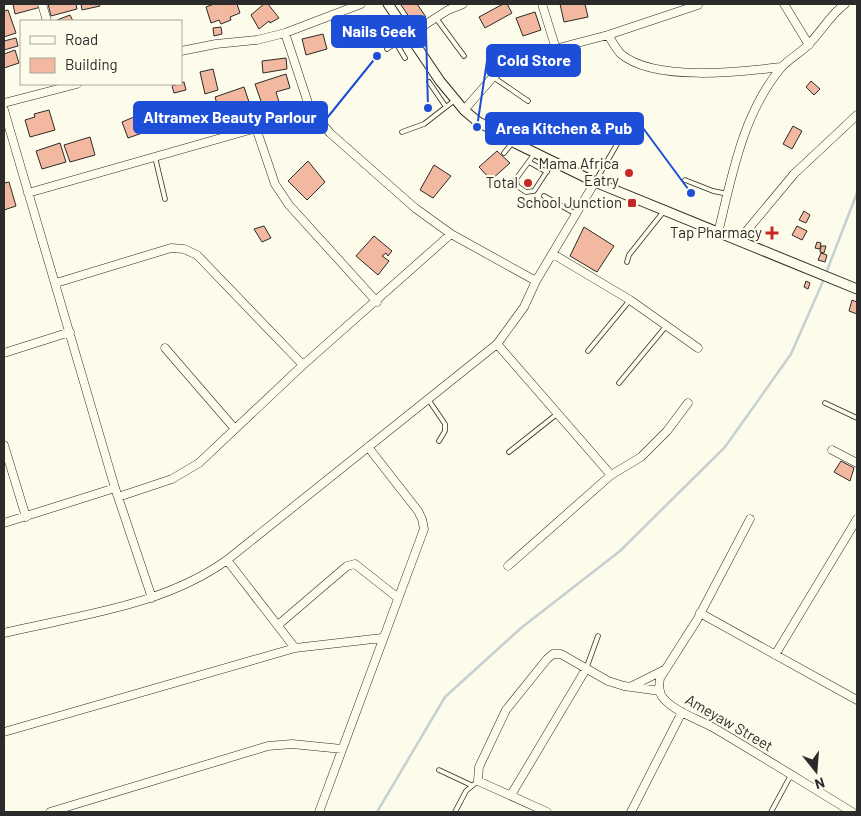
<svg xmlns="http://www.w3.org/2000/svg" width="861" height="816" font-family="Barlow,sans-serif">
<rect width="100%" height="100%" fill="#fdfbea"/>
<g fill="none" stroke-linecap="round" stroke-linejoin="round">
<path stroke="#c7d0d0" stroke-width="2.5" d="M826,273L857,193
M377,812L445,697L521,628L620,551L725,447L791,354L824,279"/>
</g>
<path fill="#f2b8a0" stroke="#2b2b2b" d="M13,4H40L41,7L15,14Z
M48,4H76L77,9L51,16Z
M81,4H99L100,6L82,10Z
M214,4H237L240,13L230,17L231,20L221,24L219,20L211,23L206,7Z
M264,4H268L279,18L270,23L269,21L259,29L251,15Z
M403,4H417L426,17L414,24L401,5Z
M503,4H507L512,13L485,28L479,17Z
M560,4H585L588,17L564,22Z
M8,10L16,33L4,37V11Z
M535,12L541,30L523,36L516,18Z
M70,15L73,21H58L57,20Z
M221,27L222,34L214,36L213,28Z
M323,34L327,49L306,55L302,39Z
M16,38L18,46L4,50V41Z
M15,50L19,63L4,68V54Z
M286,58L287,69L263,73L262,61Z
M213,69L218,90L205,94L200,72Z
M286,74L290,88L276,92L279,102L263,107L255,84Z
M811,81L820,89L814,95L806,87Z
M184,82L186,90L174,93L172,86Z
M244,87L251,108L221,118L215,97Z
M49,110L55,130L30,137L25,120L35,117L34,114Z
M141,114L148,131L128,138L122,122Z
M793,126L802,131L792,149L783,144Z
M90,137L95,155L70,162L64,145Z
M60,143L66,162L42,169L36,151Z
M497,151L510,163L491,180L479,167Z
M308,161L325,182L307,200L288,181Z
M434,165L451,176L433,198L420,190Z
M9,182L16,206L4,210V183Z
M804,211L810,215L806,223L799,220Z
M264,226L271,238L262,242L254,229Z
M797,226L807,231L802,240L792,235Z
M584,227L614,246L597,272L570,256Z
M374,236L392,251L388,256L386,253L382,256L389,261L378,275L356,256Z
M817,242L821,243L820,249L815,248Z
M821,246H826L824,253L820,252Z
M821,253L827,255L825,262L818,260Z
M806,281L810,283L808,289L804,287Z
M852,300L857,302V314L849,311Z
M841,461L854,468L850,481L834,472Z"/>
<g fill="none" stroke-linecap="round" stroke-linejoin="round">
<defs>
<path id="service" d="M436,18L464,56
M396,43L405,58
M387,49L408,35
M493,77L528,101
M429,82L446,107
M402,132L424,124L455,100
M504,153L513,142
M535,153L516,179L517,186L526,192L534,191L553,162
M155,157L165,199
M529,162L547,172
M685,180L713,191L728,194
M595,182L634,115
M544,196L576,214
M627,262L629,255L664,211
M588,351L630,300
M619,383L667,325
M428,399L445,424V431L439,441
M825,403L857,418
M509,452L557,414
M586,669L598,636
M439,770L471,785
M455,812L466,791L478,781
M771,812L791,775"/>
<path id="minor" d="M42,4L47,21
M542,4L556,49
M784,4L809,45
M409,35L448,10L463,4
M608,35C612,41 616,49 621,54C654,82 740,72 781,67
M181,51L216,44L257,40L285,33L361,4
M4,103L77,84
M310,109L330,133L415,208L451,234L536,281
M4,110L115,488L152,598
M464,110L493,77L506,66L520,58L608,35L698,5
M256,128L275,184L289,205L377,302
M28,193L256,128L310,109L285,33
M718,233C732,176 742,116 780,69C788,59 801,53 809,44C822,31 830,15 845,4
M739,240L794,174L857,115
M553,254L630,300L698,348
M56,283L171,248L184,249L197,255L303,365
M497,344L611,475
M165,348L235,429
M4,353L70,332
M4,445L26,517
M832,450L857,463
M118,497L172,479L199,463L303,365L451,234
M750,519L697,620L660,678C659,685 658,693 664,699C677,713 698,719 714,728C760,755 806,784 852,812
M4,523L115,488
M227,560L295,648
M508,566L611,475L641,457L667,431L688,403
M700,613L857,700
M278,625L347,566L355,564L398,598
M4,633C79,615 163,606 227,560L497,344L524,307L536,281L595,182
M775,655L857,519
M630,687L666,669
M4,732L295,648L382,638
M511,795L586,669
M50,812L268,746L292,744L342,749
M319,812L424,529L422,519L418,511L368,447
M547,812L478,781L479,767L506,710L547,659L553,654H561L608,681L624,686L660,691
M631,812L682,712"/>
<path id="tertiary" d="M388,4L440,81L464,110L477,121L517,144L595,182L857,289"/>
</defs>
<use href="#service" stroke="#2b2b2b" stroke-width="5.5"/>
<use href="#minor" stroke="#2b2b2b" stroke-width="9"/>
<use href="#tertiary" stroke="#2b2b2b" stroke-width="11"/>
<use href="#service" stroke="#fdfbea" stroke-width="4"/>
<use href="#minor" stroke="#fdfbea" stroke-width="8"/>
<use href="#tertiary" stroke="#fdfbea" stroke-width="9"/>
</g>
<g fill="#c62828" stroke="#fdfbea" stroke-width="2">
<circle cx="629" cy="173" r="5"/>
<circle cx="528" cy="183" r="5"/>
<rect x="627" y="198" width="10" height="10" rx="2.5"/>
<path d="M769.5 225.5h5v5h5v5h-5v5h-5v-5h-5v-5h5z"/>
</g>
<g text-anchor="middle" stroke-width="4" stroke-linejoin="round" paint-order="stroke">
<g font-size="15" fill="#2b2b2b" stroke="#fdfbea" text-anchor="end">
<text x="619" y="169">Mama Africa<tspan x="619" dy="17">Eatry</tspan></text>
<text x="518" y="188">Total</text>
<text x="622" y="208">School Junction</text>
<text x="762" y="238">Tap Pharmacy</text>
</g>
<g font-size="15" fill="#2b2b2b" stroke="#fdfbea">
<text transform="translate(729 723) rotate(30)" y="5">Ameyaw Street</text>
</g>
</g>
<path fill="none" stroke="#1d4ed8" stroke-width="2" d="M428 108L426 31M477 127L487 61M377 56L327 118M691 193L643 128"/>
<g fill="#1d4ed8" stroke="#fdfbea" stroke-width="2">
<circle cx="428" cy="108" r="5"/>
<circle cx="477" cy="127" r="5"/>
<circle cx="377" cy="56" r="5"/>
<circle cx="691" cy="193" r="5"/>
</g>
<g fill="#1d4ed8" stroke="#1d4ed8" stroke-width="2">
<rect x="332" y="16" width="94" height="31" rx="5"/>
<rect x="487" y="45" width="93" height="31" rx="5"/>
<rect x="134" y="102" width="193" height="31" rx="5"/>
<rect x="486" y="113" width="157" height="31" rx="5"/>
</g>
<g font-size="16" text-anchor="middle" font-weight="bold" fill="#fff">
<text x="379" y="37">Nails Geek</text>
<text x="534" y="66">Cold Store</text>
<text x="230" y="123">Altramex Beauty Parlour</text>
<text x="564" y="134">Area Kitchen &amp; Pub</text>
</g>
<rect width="861" height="816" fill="none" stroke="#2b2b2b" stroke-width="10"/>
<rect x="20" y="20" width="162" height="65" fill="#fdfbea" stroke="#a9a89e"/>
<rect x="30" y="36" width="25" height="8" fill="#fdfbea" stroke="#a9a89e"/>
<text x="65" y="45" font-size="15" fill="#2b2b2b">Road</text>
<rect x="30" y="58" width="25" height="15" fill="#f2b8a0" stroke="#a9a89e"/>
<text x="65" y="70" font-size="15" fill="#2b2b2b">Building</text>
<g transform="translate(816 771) rotate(163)" stroke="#fdfbea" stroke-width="4" paint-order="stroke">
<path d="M0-4L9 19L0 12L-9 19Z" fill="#2b2b2b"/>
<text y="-8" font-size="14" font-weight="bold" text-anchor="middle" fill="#2b2b2b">N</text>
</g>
</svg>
